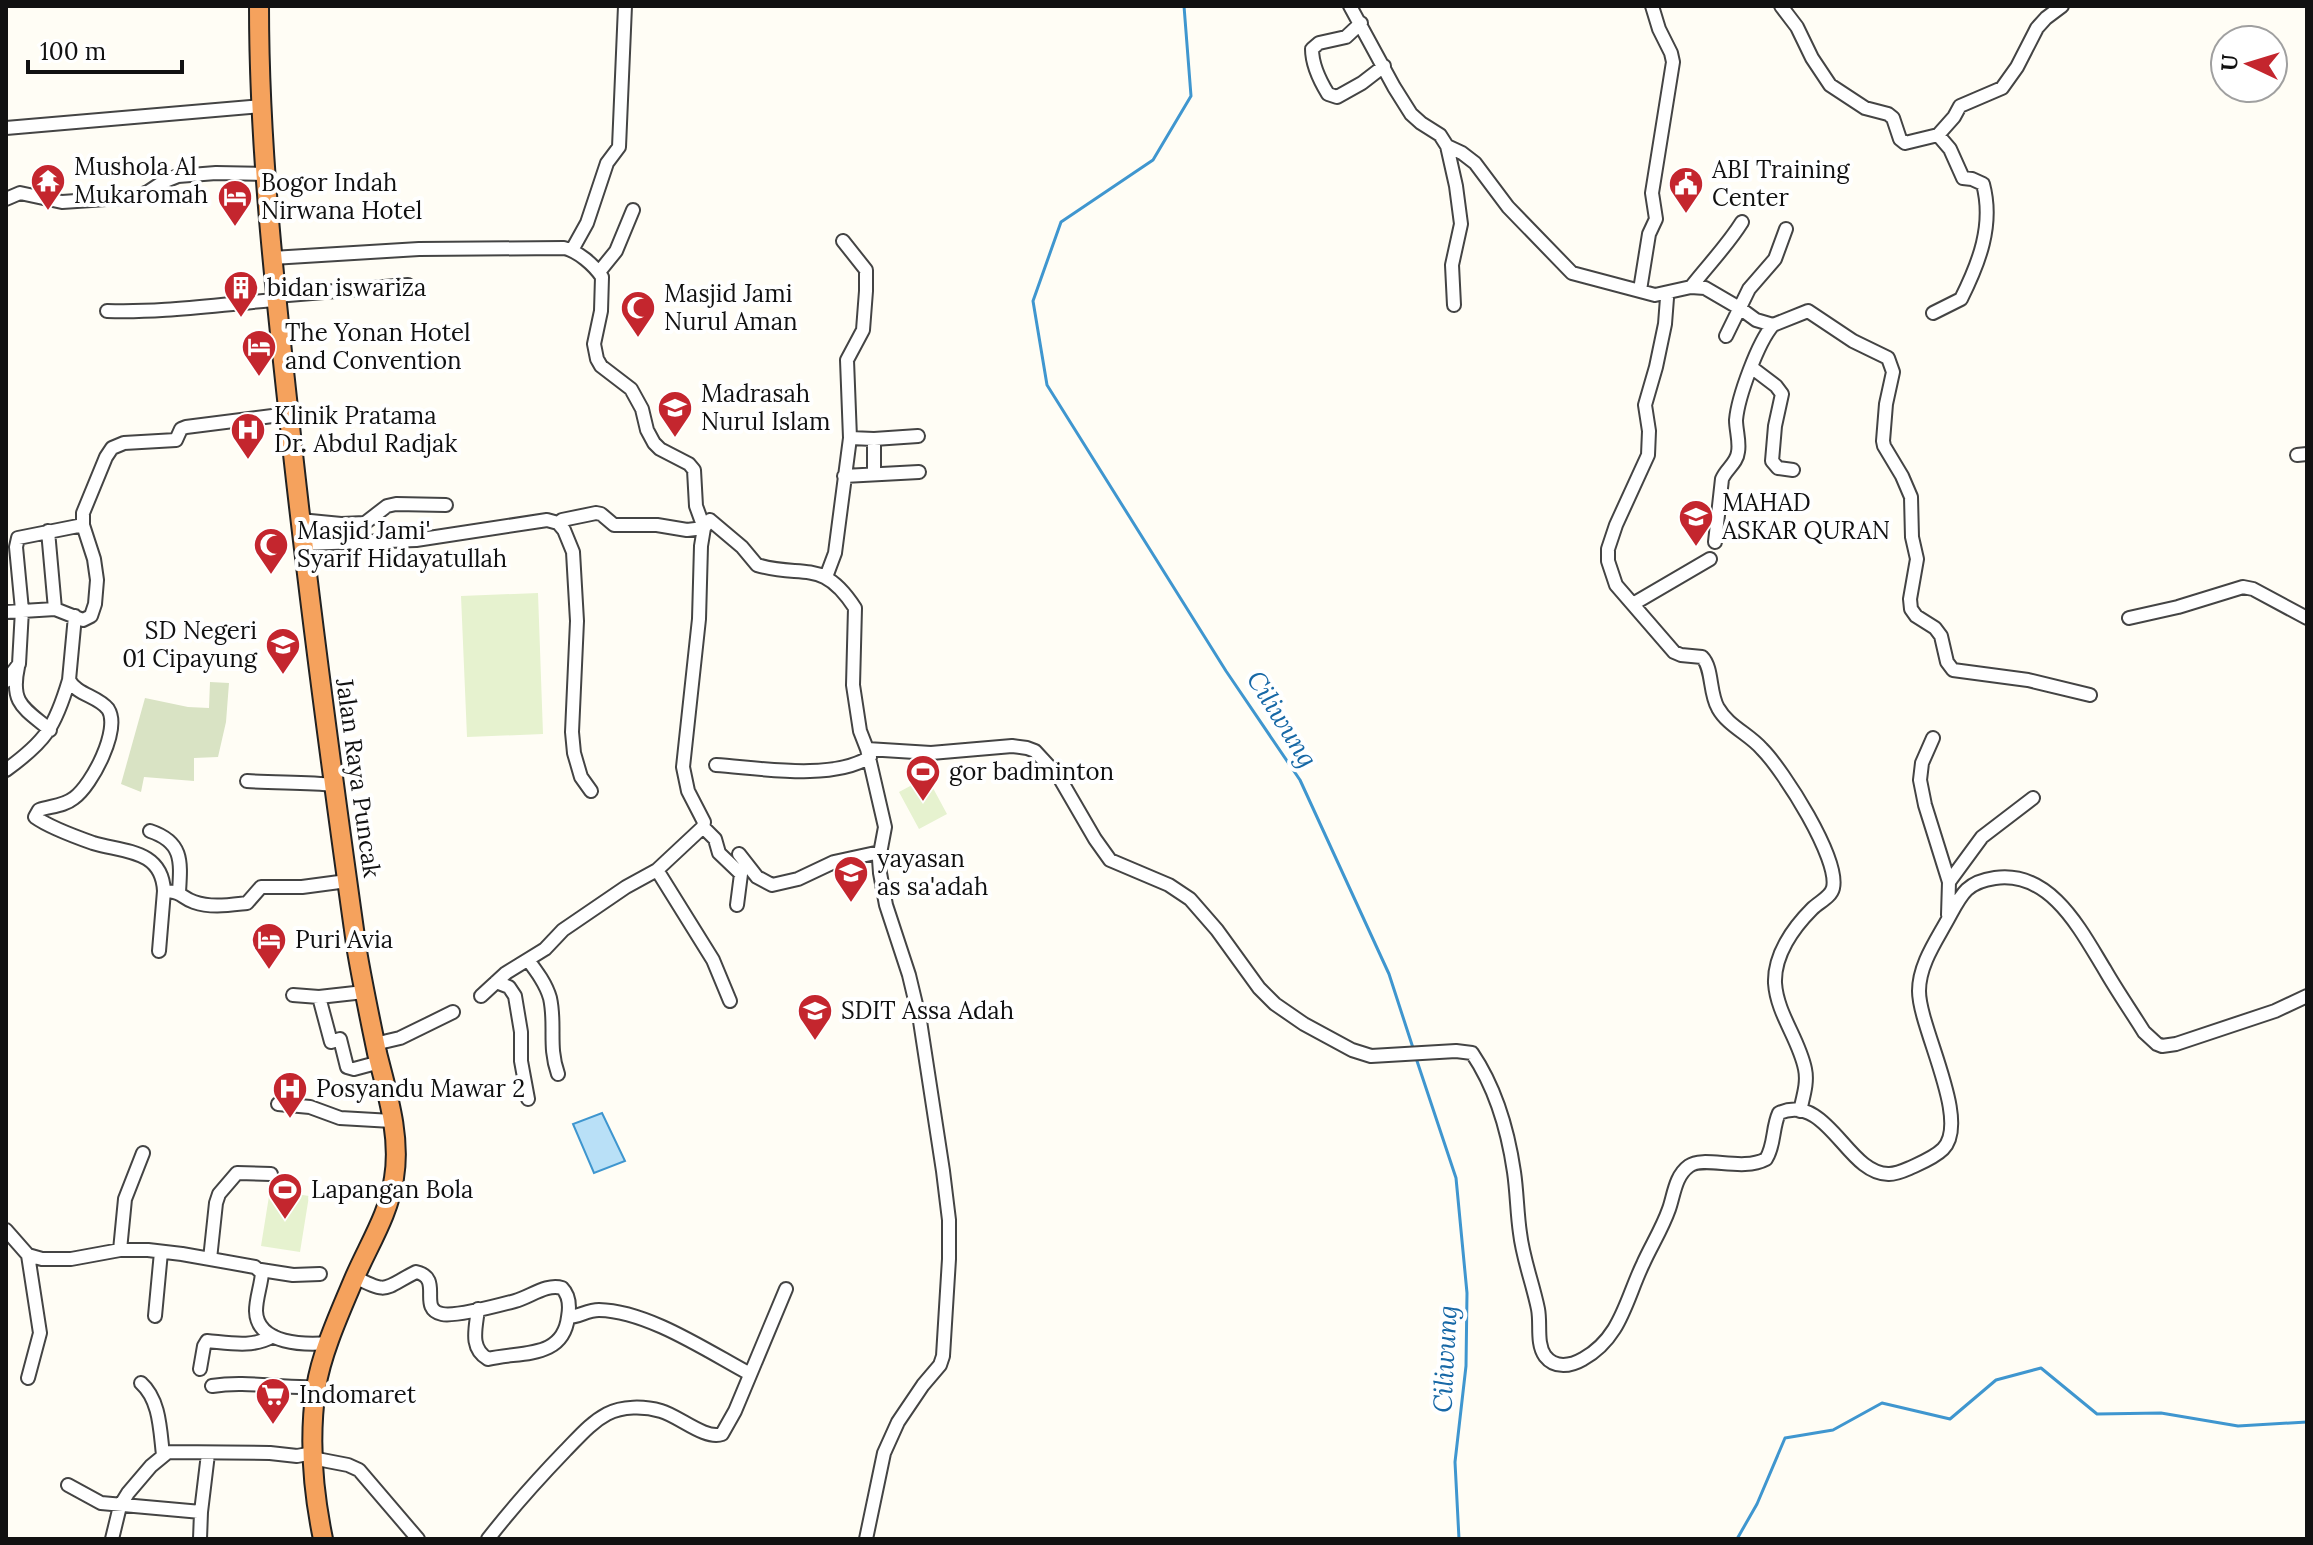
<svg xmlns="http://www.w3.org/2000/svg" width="2313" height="1545" font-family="Lora,serif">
<rect width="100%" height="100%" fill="#fffdf5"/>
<path fill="#d9e3c4" d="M210,682L229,683L226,722L218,757L194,758V781L144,777L141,792L121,784L145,698L188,707L209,708Z"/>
<path fill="#e6f2cf" d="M538,593L543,734L467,737L461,596Z
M927,777L947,814L919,829L899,792Z
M270,1190L309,1196L300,1252L261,1246Z"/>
<path fill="#b9e0f7" stroke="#3f96cf" stroke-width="2" d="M602,1113L625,1161L594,1173L573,1124Z"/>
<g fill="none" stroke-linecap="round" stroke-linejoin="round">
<path stroke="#3f96cf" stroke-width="3" d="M1184,6L1191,96L1153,160L1061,222L1033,301L1047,385L1226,671L1300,780L1389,974L1414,1051
M1416,1058L1456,1178L1467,1293L1466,1366L1455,1462L1459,1539
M1737,1539L1757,1504L1785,1438L1833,1430L1882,1403L1950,1419L1996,1380L2041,1368L2097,1414L2161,1413L2238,1426L2307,1422"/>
<defs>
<path id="minor" d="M1350,6L1394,87L1411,114L1421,123L1440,135L1447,146L1462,153L1475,163L1508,207L1572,273L1655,295L1691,287L1705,288L1741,309L1756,320L1773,325L1808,311L1853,341L1888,358L1893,372L1886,404L1883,441L1884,446L1902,476L1911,497L1912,537L1917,559L1910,599L1911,609L1916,616L1935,628L1941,636L1947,662L1953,670L2028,680L2090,695
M1781,6L1797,27L1812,58L1830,85L1865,108L1888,114L1893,118L1900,139L1905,143L1938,135L1954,117L1960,106L2002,88L2017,67L2037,28L2046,18L2062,6
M1361,23L1346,37L1319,43L1312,49C1312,65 1320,81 1328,94L1337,97L1362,83L1384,66
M6,128L261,106
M1447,146L1456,186L1461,224L1452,265L1454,305
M6,199L20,193L62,202L136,197L148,192L163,182L178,176L216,173L265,174
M572,250L587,223L607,163L619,147L625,6
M272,258L419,249L564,248C578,251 594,265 602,277L601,311L594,344L597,359L601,366L631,389L642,409L647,430L654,443L660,449L689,464L694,470L696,506L704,528L710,520L742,547L757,565C803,579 822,557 855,608L853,685L860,731L867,749L931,753L1012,746L1027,748L1035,751L1059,777L1095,839L1110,860L1169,885L1190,899L1217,930L1259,988L1275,1004L1304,1024L1352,1050L1371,1056L1456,1051L1472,1053C1495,1087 1508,1131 1514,1172C1517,1192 1517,1213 1520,1233C1523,1259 1533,1284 1538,1309C1541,1324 1536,1343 1545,1356C1555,1369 1571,1366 1583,1359C1621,1338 1626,1299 1643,1264C1651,1246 1662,1229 1669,1209C1674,1195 1675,1176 1689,1166C1704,1155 1742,1172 1766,1159C1775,1145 1772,1128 1779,1113C1828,1092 1847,1175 1889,1174C1897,1174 1905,1170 1912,1167C1923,1162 1935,1157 1943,1149C1971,1121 1919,1028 1919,991C1919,965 1936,941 1948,919C1961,895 1966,882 1995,878C2051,870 2081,931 2105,970C2117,991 2131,1011 2144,1032L2157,1044L2162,1046L2176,1044L2275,1011L2307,996
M599,272L616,251L633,210
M1691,287C1708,265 1727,246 1742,222
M1640,290L1649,234L1656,219L1652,193L1673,62L1671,53L1659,29L1652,6
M1664,295L1667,298L1665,324L1656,367L1645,405L1649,431L1648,455L1616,525L1608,549V561L1616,585L1674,652L1681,655L1702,657C1713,668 1709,693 1718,708C1728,726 1749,734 1762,749C1783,770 1840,859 1833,888C1831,897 1819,902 1812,909C1793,928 1774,955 1775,983C1777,1014 1799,1039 1805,1069C1808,1083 1803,1097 1800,1111
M276,296L408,285
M107,311C164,313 220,304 276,300
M1933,313L1961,299C1979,263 1994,225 1983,184L1972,179L1963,178L1950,149L1938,135
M1726,336L1749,289L1775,259L1786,229
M1751,367L1776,386L1782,394L1775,426L1772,461L1778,468L1793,470
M850,438L874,439L918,436
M2297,455L2307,454
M874,474V439
M844,476L919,472
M300,520L341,524L365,523L387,506L396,504L446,505
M558,523L562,520L596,513L601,514L614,525H657L687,530L704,528L701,546L699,619L683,767L688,791L704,822L703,827L715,839L719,853L741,874L737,905
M48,531L55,609
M1715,542L1722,479C1726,469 1737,463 1738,452C1740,442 1736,430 1736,420C1738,397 1758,342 1773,325
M303,544L416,540L547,520L558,523L564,530L573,552L577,621L572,732L574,753L581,777L591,791
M826,577L835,553L850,438L847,360L863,330L866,291V270L843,241
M1633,604L1710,559
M6,612L55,609L83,620L91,616L95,604L97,580L94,559L83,525V513L106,457L112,448L124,443L176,440L181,429L186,427L288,414
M75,616L69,680C77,695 98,696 108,709C121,729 92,785 74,798C64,806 51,806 39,810L35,817C49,827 76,837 93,843C123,852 162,849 164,891C184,892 180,897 194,902C211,908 229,905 247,903L261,887H302L347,881
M2129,618L2178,607L2243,587L2253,589L2307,618
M18,667C10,704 24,708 50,730
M6,681L19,664L22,610L16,547L18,538L83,525
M1933,738L1922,763L1920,780L1925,805L1949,882L1948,915
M716,765C760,768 831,781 870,757
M6,770C46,741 55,727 69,680
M247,781C277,783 306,782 335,785
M150,831C183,842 181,861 179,892
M739,854L757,877L772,885L798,879L834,862L880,852
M657,870L713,960L730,1001
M1949,882L1982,837L2033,798
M159,951L164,891
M528,960C537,972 546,984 550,998C556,1025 548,1046 558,1074
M496,982L509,987L515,996L521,1032V1061L528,1099
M293,995L319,997L364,992
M481,996L506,973L545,949L563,930L626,887L657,870L703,827
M319,997L331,1042L340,1039L347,1067L354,1069L380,1062
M383,1042L400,1038L453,1012
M278,1104L310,1107L340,1118L392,1121
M6,1230L28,1255L42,1259H71L120,1250H148L182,1254L255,1267L262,1273C261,1286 256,1298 256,1311C257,1345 306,1345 329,1343
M120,1250L125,1199L143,1153
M210,1259L216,1203L219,1194L237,1173L271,1174
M261,1270L293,1275L320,1274
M355,1277C389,1295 384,1288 416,1272C444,1278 417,1309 442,1314C456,1317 500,1305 515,1301C530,1297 547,1283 562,1288C570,1296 570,1306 568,1317C563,1360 519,1351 488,1359C469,1348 476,1328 478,1309
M155,1316L161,1252
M568,1317C579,1317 587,1310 599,1310C648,1311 707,1351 750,1374
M200,1369L204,1346L207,1341C230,1343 253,1348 273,1336
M28,1378L40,1333L28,1255
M141,1383C160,1400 160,1430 163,1455
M212,1386C247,1380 281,1389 316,1387
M68,1485L101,1503L201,1512L200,1539
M201,1512L208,1454
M112,1539L120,1506L128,1493L151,1466L168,1452L270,1453L297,1456L313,1453L317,1459L348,1465L359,1470L418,1539
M488,1539C512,1508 538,1479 565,1451C578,1438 590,1423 607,1414C622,1406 644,1406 661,1411C679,1416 705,1440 722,1434L735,1411L786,1289
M866,1539L884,1453L898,1422L923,1385L940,1365L943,1356L949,1259V1220L943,1171L920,1021L909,975L886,905L880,873L879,859L885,827L867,749"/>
<path id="highway" d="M259,6C259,144 274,280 289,417C308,595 332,774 357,951C363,986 370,1019 377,1053C387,1093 401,1136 394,1178C389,1214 368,1246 354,1279C340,1312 321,1354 316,1388C309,1437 313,1491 323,1539"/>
</defs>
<use href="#minor" stroke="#444" stroke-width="16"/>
<use href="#highway" stroke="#222" stroke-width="22"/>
<use href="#minor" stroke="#fff" stroke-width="12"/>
<use href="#highway" stroke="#f5a25d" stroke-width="18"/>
</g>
<defs>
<symbol id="temple-pin" viewBox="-11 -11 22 30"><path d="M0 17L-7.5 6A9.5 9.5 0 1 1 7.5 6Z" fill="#c4262e" stroke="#fff"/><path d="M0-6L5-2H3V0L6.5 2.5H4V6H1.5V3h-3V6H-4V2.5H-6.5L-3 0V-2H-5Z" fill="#fff"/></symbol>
<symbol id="civic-pin" viewBox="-11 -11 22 30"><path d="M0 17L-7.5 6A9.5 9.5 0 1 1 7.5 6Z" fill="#c4262e" stroke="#fff"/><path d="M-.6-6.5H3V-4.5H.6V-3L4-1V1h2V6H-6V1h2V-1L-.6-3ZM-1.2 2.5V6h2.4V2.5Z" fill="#fff"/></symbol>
<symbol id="hotel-pin" viewBox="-11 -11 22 30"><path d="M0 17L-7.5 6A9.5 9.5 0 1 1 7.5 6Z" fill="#c4262e" stroke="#fff"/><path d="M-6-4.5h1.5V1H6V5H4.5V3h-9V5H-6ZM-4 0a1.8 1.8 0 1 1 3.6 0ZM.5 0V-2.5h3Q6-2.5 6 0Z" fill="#fff"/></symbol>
<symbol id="building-pin" viewBox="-11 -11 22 30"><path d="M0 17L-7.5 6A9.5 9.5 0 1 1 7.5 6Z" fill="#c4262e" stroke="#fff"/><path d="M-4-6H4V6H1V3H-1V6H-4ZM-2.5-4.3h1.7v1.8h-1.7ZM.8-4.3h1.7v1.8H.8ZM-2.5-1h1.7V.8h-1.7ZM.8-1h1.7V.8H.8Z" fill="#fff"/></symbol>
<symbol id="mosque-pin" viewBox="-11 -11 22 30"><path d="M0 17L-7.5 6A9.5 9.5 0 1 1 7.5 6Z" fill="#c4262e" stroke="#fff"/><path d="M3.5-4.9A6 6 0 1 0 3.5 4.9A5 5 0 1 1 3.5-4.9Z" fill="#fff"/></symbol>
<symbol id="school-pin" viewBox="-11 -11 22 30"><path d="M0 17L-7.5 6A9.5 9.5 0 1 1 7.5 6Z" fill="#c4262e" stroke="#fff"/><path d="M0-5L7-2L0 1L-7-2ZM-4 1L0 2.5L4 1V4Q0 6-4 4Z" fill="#fff"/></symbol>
<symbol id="hospital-pin" viewBox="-11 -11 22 30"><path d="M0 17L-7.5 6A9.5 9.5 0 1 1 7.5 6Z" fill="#c4262e" stroke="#fff"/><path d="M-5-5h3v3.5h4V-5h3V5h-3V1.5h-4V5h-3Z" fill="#fff"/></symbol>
<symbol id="university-pin" viewBox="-11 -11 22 30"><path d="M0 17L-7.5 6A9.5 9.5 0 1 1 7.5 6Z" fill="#c4262e" stroke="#fff"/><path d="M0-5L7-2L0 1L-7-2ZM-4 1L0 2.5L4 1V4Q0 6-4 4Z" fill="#fff"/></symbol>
<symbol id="stadium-pin" viewBox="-11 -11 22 30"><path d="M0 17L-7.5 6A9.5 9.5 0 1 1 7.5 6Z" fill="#c4262e" stroke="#fff"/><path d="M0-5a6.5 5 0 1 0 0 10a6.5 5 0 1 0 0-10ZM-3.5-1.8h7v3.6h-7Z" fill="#fff"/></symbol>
<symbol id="supermarket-pin" viewBox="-11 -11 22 30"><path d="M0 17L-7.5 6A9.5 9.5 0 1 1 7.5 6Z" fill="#c4262e" stroke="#fff"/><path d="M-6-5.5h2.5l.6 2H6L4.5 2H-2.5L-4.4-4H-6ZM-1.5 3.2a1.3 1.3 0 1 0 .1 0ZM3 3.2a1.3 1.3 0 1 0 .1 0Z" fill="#fff"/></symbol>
</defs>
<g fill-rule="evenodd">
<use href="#temple-pin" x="28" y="161" width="40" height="54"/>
<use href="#civic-pin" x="1666" y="164" width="40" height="54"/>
<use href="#hotel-pin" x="215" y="177" width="40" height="54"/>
<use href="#building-pin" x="221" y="268" width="40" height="54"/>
<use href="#mosque-pin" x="618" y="288" width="40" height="54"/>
<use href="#hotel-pin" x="239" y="327" width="40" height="54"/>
<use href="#school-pin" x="655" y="388" width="40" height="54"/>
<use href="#hospital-pin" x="228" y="410" width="40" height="54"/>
<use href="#university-pin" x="1676" y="497" width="40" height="54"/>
<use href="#mosque-pin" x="251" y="525" width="40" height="54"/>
<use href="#school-pin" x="263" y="625" width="40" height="54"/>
<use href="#stadium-pin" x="903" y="752" width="40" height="54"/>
<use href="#school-pin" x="831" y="853" width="40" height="54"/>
<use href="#hotel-pin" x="249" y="920" width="40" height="54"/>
<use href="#school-pin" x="795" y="991" width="40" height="54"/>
<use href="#hospital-pin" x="270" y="1069" width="40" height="54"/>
<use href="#stadium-pin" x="265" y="1170" width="40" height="54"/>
<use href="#supermarket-pin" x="253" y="1375" width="40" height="54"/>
</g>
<g text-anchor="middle" stroke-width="8" stroke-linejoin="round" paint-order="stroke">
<g font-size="24" fill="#111" stroke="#fff" text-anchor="start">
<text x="74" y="175">Mushola Al<tspan x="74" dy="28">Mukaromah</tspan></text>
<text x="1712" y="178">ABI Training<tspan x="1712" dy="28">Center</tspan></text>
<text x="261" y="191">Bogor Indah<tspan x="261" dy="28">Nirwana Hotel</tspan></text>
<text x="267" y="296">bidan iswariza</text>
<text x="664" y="302">Masjid Jami<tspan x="664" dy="28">Nurul Aman</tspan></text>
<text x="285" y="341">The Yonan Hotel<tspan x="285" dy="28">and Convention</tspan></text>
<text x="701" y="402">Madrasah<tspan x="701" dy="28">Nurul Islam</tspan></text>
<text x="274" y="424">Klinik Pratama<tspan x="274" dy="28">Dr. Abdul Radjak</tspan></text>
<text x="1722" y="511">MAHAD<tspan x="1722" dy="28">ASKAR QURAN</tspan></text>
<text x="297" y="539">Masjid Jami'<tspan x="297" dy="28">Syarif Hidayatullah</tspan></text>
<text x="257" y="639" text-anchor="end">SD Negeri<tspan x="257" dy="28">01 Cipayung</tspan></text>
<text x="949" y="780">gor badminton</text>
<text x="877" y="867">yayasan<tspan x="877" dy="28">as sa'adah</tspan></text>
<text x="295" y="948">Puri Avia</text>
<text x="841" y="1019">SDIT Assa Adah</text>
<text x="316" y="1097">Posyandu Mawar 2</text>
<text x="311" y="1198">Lapangan Bola</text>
<text x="299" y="1403">Indomaret</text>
</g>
<g font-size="24" fill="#111" stroke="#fff">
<text transform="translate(358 778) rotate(82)" y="8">Jalan Raya Puncak</text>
</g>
<g font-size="26" font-style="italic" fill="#1768a6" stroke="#fff">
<text transform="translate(1282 719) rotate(58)" y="9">Ciliwung</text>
<text transform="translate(1445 1359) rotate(-87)" y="9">Ciliwung</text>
</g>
</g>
<rect width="2313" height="1545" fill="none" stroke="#111111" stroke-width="16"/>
<g transform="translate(2249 64) rotate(274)"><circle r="38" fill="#ffffff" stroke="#a0a0a0" stroke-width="2"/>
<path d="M0-6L14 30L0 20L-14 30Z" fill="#c4262e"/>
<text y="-12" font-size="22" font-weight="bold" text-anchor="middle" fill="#111111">U</text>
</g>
<path d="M28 60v12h154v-12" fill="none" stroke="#111111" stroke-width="4"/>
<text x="40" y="60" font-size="24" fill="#111111" stroke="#ffffff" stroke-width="6" paint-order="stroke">100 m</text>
</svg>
